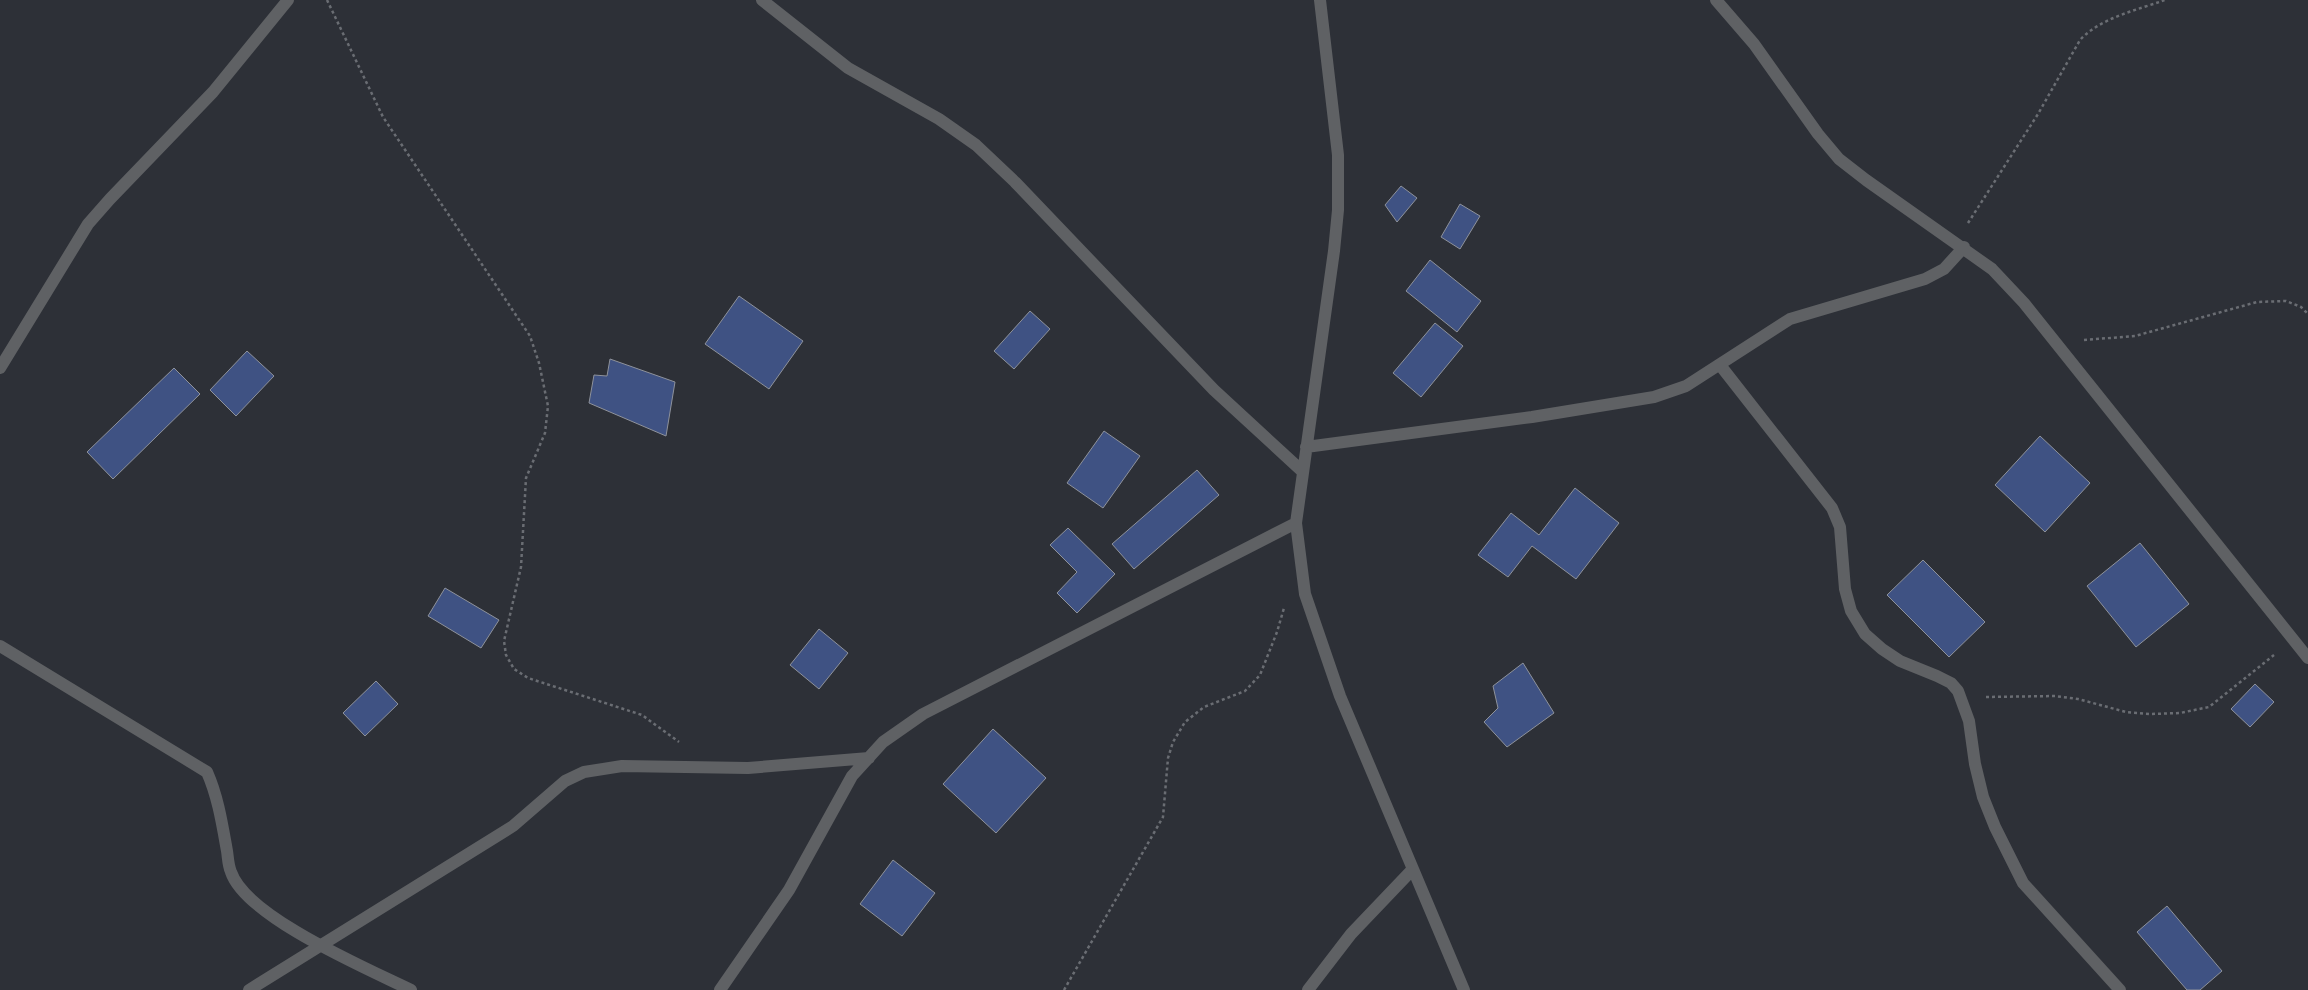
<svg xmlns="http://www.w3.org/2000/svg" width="2308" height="990" font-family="Rubik,sans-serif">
<rect width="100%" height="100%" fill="#2d3037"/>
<path fill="#3f5283" stroke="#8e929b" d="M1401,186L1417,198L1397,222L1385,205Z
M1460,204L1480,216L1460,249L1441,237Z
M1430,260L1481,301L1457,332L1406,291Z
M739,296L803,341L769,389L705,344Z
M1030,311L1050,329L1014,369L994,351Z
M1435,323L1463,346L1421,397L1393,373Z
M247,351L274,376L236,416L210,390Z
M610,359L675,382L666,436L589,403L594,375L607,376Z
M174,368L200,394L113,479L87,452Z
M1104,431L1140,456L1103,508L1067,483Z
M2040,436L2090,483L2045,532L1995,485Z
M1197,470L1219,495L1134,569L1112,544Z
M1575,488L1619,523L1576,579L1532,546L1508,577L1478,555L1511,513L1539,535Z
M1068,528L1115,574L1077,613L1057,593L1077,572L1050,545Z
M2140,543L2189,604L2136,647L2087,586Z
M1923,560L1985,622L1949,657L1887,595Z
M445,588L499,620L481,648L428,616Z
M819,629L848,653L819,689L790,665Z
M1523,663L1554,713L1507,747L1484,722L1498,708L1493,686Z
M376,681L398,704L365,736L343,713Z
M2255,684L2274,702L2250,727L2231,709Z
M993,729L1046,778L996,833L943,784Z
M893,860L935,893L902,936L860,904Z
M2167,906L2222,971L2200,990H2187L2137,932Z"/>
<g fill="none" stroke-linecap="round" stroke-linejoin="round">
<path stroke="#6a6d73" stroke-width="2.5" stroke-dasharray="3 3" stroke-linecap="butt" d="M327,0L383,117L530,336L539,363L548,406L545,433L526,478L521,567L504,641L506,655L514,669L528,678L642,715L679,742
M1968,223L2038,114L2080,40C2100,18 2137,10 2165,0
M2084,340L2135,336L2257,302L2286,301L2301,307L2308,314
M1986,697L2055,696L2078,699L2126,712L2150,714L2180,713L2209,707L2274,655
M1064,990L1163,817L1168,758L1173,742L1185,722L1204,707L1245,691L1260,675L1277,632L1284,608"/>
<path stroke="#5f6164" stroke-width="12" d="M762,0L848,68L939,119L976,145L1015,182L1214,390L1302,471
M1320,0L1338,155V210L1334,251L1296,523L1305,594L1340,696L1464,990
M1716,0L1754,44L1818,134L1839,159L1866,180L1992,269L2024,303L2308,658
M1720,365L1832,508L1840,527L1845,589L1851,611L1865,634L1882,649L1900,661L1937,676L1951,683L1958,691L1969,721L1975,764L1983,797L1995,827L2023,883L2120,990
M0,368L88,224L110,199L213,92L288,0
M1306,447L1532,417L1654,397L1686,386L1790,319L1925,279L1944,269L1964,247
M0,646L207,772C218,797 222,823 227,851C228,857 228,865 231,872C246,917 368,969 411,990
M249,990L513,826L565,781L584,772L622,766L748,768L869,758
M720,990L789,890L852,776L883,742L923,714L1296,523
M1308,990L1351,934L1413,869"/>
</g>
</svg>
